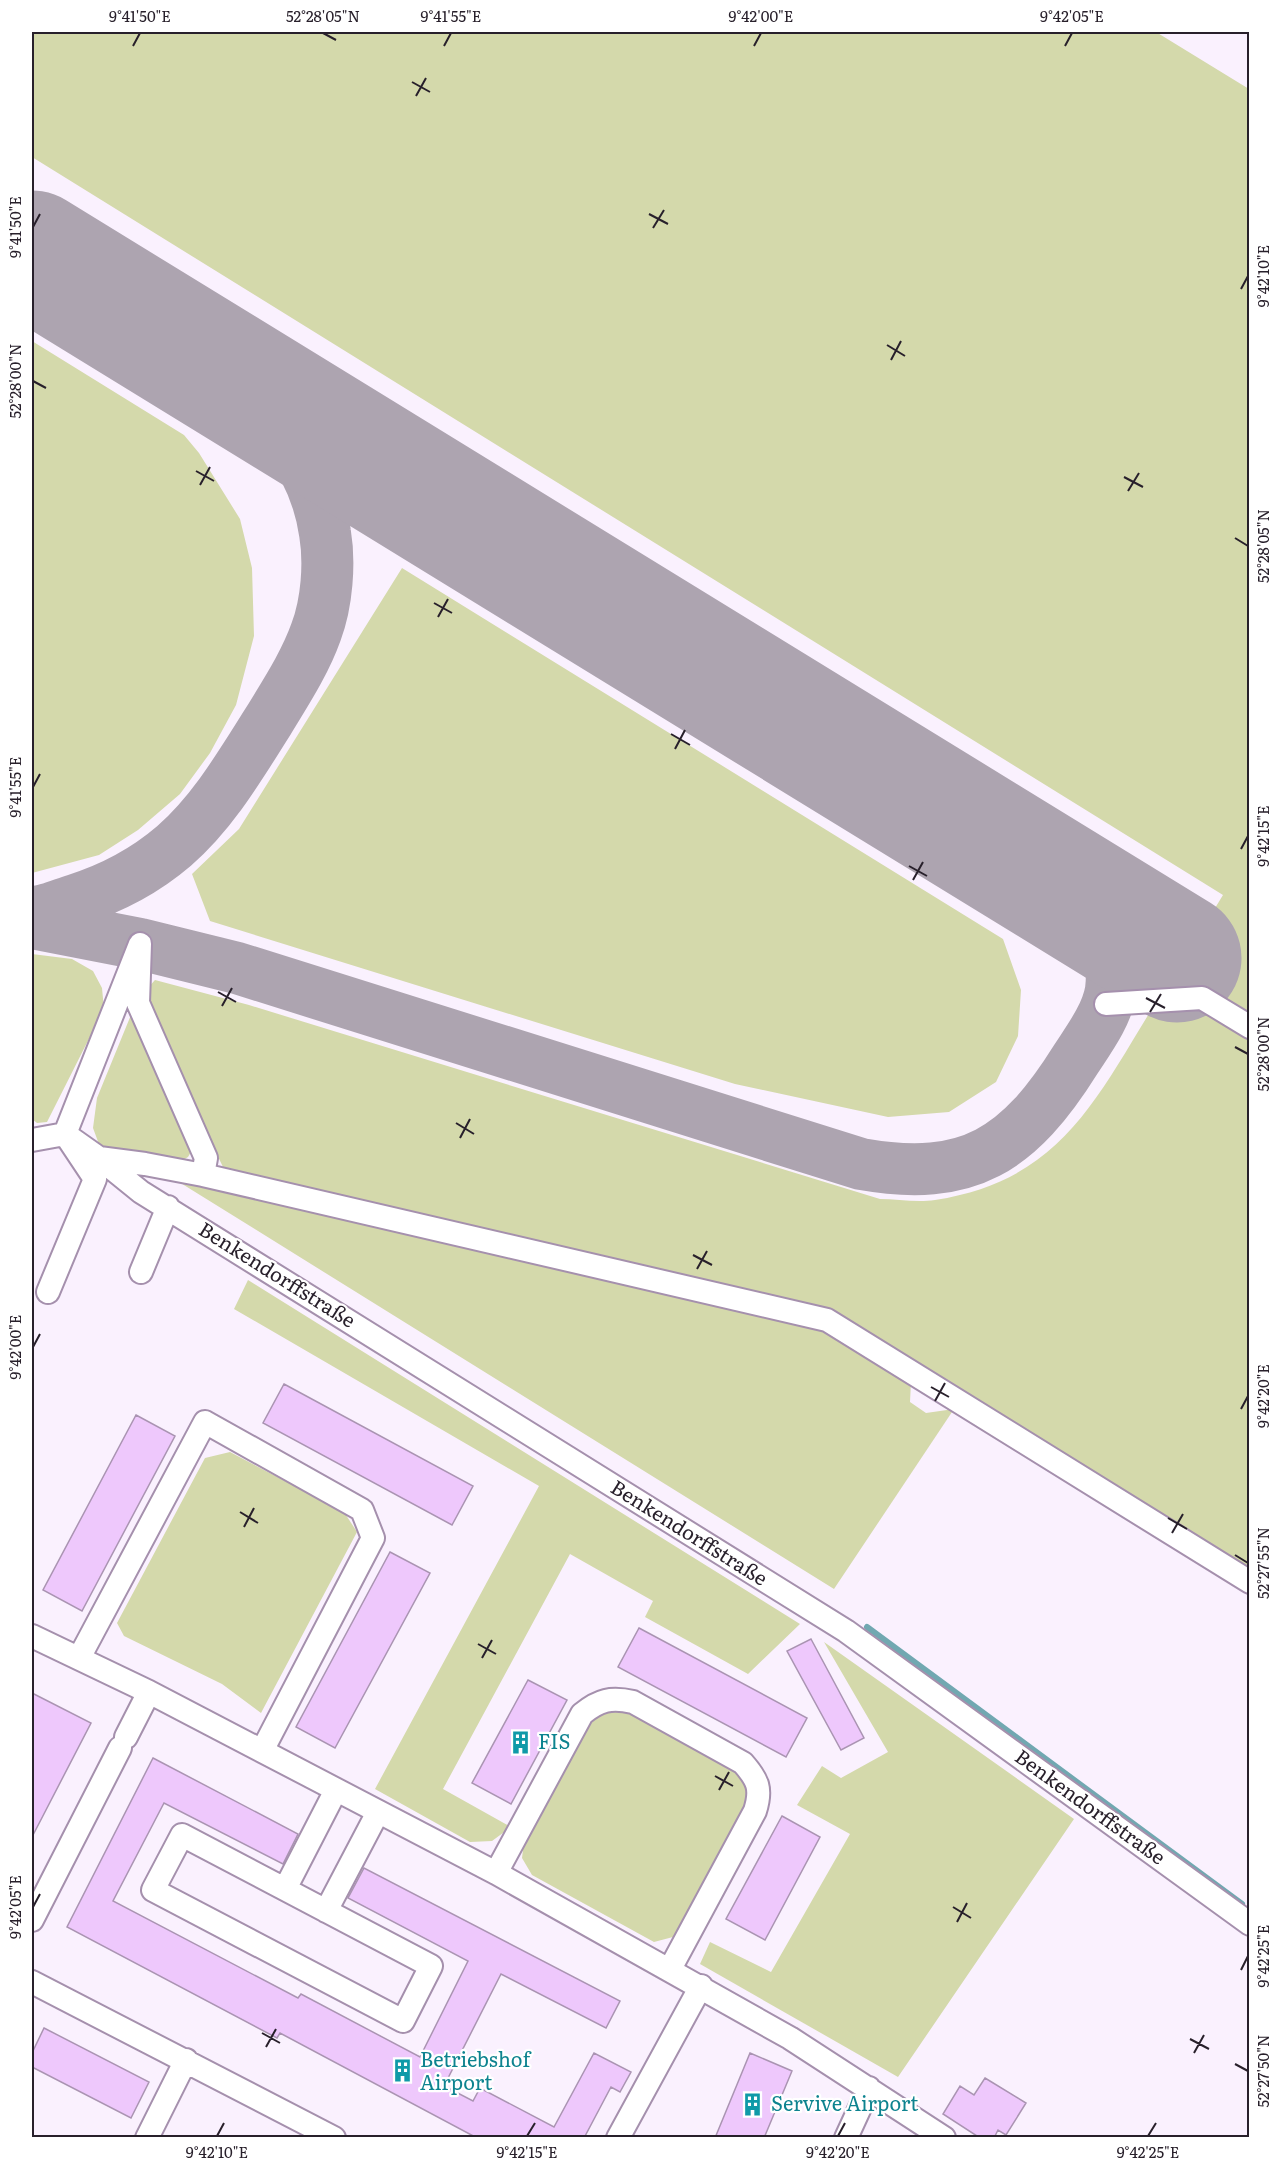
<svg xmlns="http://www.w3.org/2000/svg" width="1281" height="2169" font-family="Literata,serif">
<rect width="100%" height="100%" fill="#faf1fe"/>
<path fill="#d4d9ab" d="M32,32H1156L1249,89V1015L1161,997L1223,895L32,157Z
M32,341L184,435L199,453L240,519L252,568L254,636L236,705L210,753L180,794L138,830L99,855L32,873Z
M402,568L1003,939L1021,990L1018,1036L996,1082L949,1112L888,1117L735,1084L210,921L192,874L239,829Z
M32,954L72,959L93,971L102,988L104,1009L47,1122L37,1123L32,1119Z
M155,980L249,1005L880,1199C897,1199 917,1203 935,1200C1056,1181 1092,1107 1150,1012L1200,1005L1249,1036V1573L828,1310L235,1176L223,1167L145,1005L146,990Z
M133,1010L194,1147L188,1157L176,1164L100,1147L93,1128L97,1098Z
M179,1182L824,1328L911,1382L910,1402L926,1413L954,1409L834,1589Z
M248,1280L800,1624L748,1674L645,1617L653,1601L570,1554L443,1789L511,1827L492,1841L470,1842L375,1789L539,1486L234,1309Z
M230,1452L344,1512L357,1532L261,1713L222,1684L124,1636L117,1623L205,1458Z
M824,1642L1074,1819L898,2077L700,1964L710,1942L771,1972L850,1834L797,1805L822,1766L841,1778L888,1752Z
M607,1710H630L738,1769L751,1789L749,1810L689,1921L673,1937L654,1942L532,1875L522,1858L525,1834L588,1719Z"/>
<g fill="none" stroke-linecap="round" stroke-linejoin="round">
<path stroke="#71a8b1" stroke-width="6" d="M867,1627L1242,1904"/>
<path stroke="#ada4b0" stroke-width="52" d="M32,912C45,912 62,904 75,900C110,889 146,870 174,846C214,811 241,764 269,720C286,692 305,663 316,632C327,603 330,563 325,533C314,456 266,413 211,365
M32,923L140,944L237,968L861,1164C969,1183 1019,1150 1076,1059C1089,1039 1107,1015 1111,990C1114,964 1109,939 1104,913"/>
<path stroke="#ada4b0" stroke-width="129" d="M32,255L1177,958"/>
</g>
<path fill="#eec8fc" stroke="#aa94b2" stroke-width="1.5" d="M284,1384L473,1486L452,1525L263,1423Z
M136,1415L175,1436L82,1611L43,1590Z
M390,1552L430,1573L335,1748L296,1727Z
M639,1628L807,1718L786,1757L618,1667Z
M811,1639L864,1738L841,1750L787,1651Z
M528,1680L567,1700L511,1804L472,1783Z
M32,1693L91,1723L32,1837Z
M153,1758L298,1834L283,1864L164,1803L113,1901L298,1998L301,1994L420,2057L468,1961L348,1898L364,1868L620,2001L606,2028L501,1974L444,2086L473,2101L480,2088L554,2127L594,2053L631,2072L620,2092L611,2087L584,2138H477L280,2033L277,2038L67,1927Z
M782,1816L820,1837L765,1940L726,1919Z
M44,2028L149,2082L131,2118L32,2067V2053Z
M750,2053L792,2071L764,2138H715Z
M985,2078L1026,2103L1006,2135L998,2130L994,2138H980L943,2114L960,2086L974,2095Z"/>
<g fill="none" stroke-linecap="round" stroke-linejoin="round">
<defs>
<path id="minor" d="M1106,1004L1202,998L1250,1027
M32,1140L65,1134L99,1158L145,1164L203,1175L827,1320L1250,1582
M99,1158L141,1192L846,1631L1250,1924
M141,1272L168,1207
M48,1292L95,1179L65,1134L140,944L138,1003L206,1158L203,1175
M32,1636L149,1692L496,1873L790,2038L944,2138
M79,1658L205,1422L362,1510L373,1538L262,1751
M126,1737L149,1692
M182,1835L431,1966L403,2021L153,1890Z
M496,1873L582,1714C599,1700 611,1697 633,1702L743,1763C758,1780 762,1789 755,1811L670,1969
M285,1889L336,1790
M326,1911L378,1812
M32,1920L120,1748
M32,1982L334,2138
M147,2138L186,2060
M618,2138L701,1986
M846,2138L869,2088"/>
</defs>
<use href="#minor" stroke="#a590ad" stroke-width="26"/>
<use href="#minor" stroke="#fff" stroke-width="22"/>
</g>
<path fill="none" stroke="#28202b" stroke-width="2" d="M323,33L336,40M133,46L140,33M444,46L451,33M754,46L761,33M1065,46L1072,33M412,82L430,92M416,96L426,78M649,214L668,224M33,227L40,214M653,228L664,210M1241,289L1248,276M887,345L905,356M891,360L901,341M33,381L46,388M196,471L214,481M1124,477L1143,487M200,485L210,467M1128,491L1139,473M1235,538L1248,546M434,603L452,613M438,617L448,599M671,734L690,745M675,749L685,730M33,787L40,774M1241,849L1248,836M909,866L927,876M913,880L923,862M218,992L236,1002M1146,998L1165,1008M222,1006L232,988M1150,1012L1161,994M1235,1047L1248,1054M456,1123L474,1134M460,1138L470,1119M693,1255L712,1265M697,1269L707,1251M33,1347L40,1334M931,1387L949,1397M935,1401L945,1383M1241,1409L1248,1396M240,1512L258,1523M1168,1518L1187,1529M244,1527L254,1508M1172,1533L1183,1514M1235,1555L1248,1563M478,1644L496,1654M482,1658L492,1640M715,1776L733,1786M719,1790L729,1772M33,1907L40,1894M953,1907L971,1918M957,1922L967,1903M1241,1970L1248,1956M262,2033L280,2043M1190,2039L1209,2049M266,2047L276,2029M1194,2053L1204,2035M1235,2064L1248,2071M217,2136L224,2123M527,2136L535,2123M838,2136L845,2123M1148,2136L1156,2123"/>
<defs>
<symbol id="building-bare" viewBox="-9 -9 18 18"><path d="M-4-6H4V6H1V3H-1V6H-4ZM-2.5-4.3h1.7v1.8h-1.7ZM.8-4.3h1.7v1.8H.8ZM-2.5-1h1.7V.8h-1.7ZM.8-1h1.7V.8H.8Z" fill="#0f9aa8" stroke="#fff" stroke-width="2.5" paint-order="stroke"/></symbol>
</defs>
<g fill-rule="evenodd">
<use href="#building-bare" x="504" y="1726" width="33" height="33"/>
<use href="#building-bare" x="386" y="2054" width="33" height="33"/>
<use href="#building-bare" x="736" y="2088" width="33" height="33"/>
</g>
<g text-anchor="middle" stroke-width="4.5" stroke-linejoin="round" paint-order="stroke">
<g font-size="20" fill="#28202b" stroke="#fff">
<text transform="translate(277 1275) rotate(32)" y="7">Benkendorffstraße</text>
<text transform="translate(689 1533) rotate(32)" y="7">Benkendorffstraße</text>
<text transform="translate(1090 1807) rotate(36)" y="7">Benkendorffstraße</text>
</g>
<g font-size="20" fill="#0d838f" stroke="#fff" text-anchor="start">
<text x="538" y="1749">FIS</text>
<text x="420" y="2067">Betriebshof<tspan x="420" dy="23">Airport</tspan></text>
<text x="771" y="2111">Servive Airport</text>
</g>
</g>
<rect width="1281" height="2169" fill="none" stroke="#ffffff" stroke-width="66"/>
<rect x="33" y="33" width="1215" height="2103" fill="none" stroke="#28202b" stroke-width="2"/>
<g font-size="15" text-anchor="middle" fill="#28202b">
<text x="140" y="22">9°41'50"E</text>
<text x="323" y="22">52°28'05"N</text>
<text x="451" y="22">9°41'55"E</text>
<text x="761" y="22">9°42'00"E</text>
<text x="1072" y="22">9°42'05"E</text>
<text transform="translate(16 227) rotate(-90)" y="5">9°41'50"E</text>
<text transform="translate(1264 276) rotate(-90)" y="5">9°42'10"E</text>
<text transform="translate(16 381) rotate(-90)" y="5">52°28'00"N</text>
<text transform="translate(1264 546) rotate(-90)" y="5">52°28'05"N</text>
<text transform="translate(16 787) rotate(-90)" y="5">9°41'55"E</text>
<text transform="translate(1264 836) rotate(-90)" y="5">9°42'15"E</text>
<text transform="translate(1264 1054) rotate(-90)" y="5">52°28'00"N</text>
<text transform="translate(16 1347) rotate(-90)" y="5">9°42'00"E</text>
<text transform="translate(1264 1396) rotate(-90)" y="5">9°42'20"E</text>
<text transform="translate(1264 1563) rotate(-90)" y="5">52°27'55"N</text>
<text transform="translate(16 1907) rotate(-90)" y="5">9°42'05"E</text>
<text transform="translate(1264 1956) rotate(-90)" y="5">9°42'25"E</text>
<text transform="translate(1264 2071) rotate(-90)" y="5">52°27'50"N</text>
<text x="217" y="2158">9°42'10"E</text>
<text x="527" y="2158">9°42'15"E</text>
<text x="838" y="2158">9°42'20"E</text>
<text x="1148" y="2158">9°42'25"E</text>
</g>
</svg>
